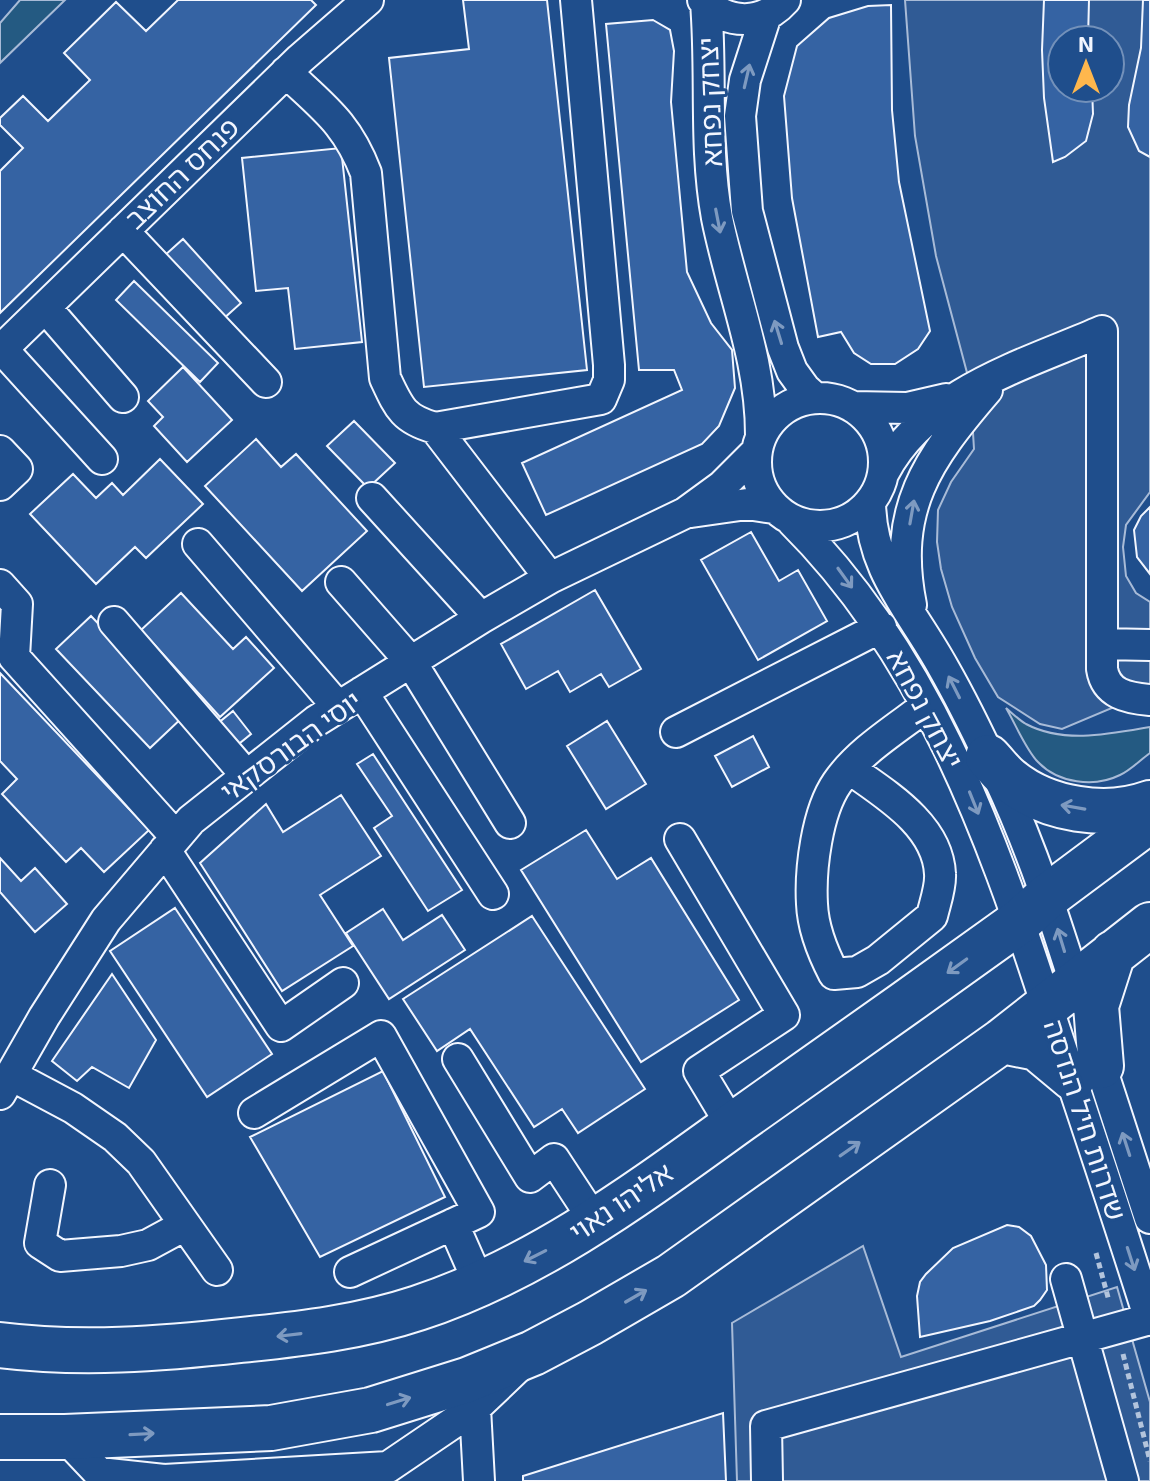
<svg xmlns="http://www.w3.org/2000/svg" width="1150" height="1481" font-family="'Exo 2','Noto Sans Hebrew',sans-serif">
<rect width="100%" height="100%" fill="#1f4e8c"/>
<path fill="#245a82" stroke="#a8bbd7" stroke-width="2" d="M20,0H65L0,63V23Z
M1006,708C1012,713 1019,720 1026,724C1064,744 1110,734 1150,727V753C1140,760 1131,770 1120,775C1094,788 1058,783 1038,762C1026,750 1015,723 1006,708Z"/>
<path fill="#305b95" stroke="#a8bbd7" stroke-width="2" fill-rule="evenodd" d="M905,0H1150V492L1126,525L1123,547L1126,576L1136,593L1150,602V692L1062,729L1040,724L998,697L975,658L952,607L941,569L937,542L938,510L951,482L974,449L970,384L936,256L915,136ZM1062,40H1110V88H1062Z
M863,1246L901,1357L1117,1287L1150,1402V1481H737L732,1323Z"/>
<path fill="#3563a3" stroke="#f2f6ff" stroke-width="2" d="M178,0H311L316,5L0,313V171L23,148L0,125V118L23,96L48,121L90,80L64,53L116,2L146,31Z
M463,0H547L587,370L424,387L389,58L469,49Z
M1044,0H1089L1088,40H1062V88H1092L1093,114L1086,141L1065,157L1053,162L1044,98L1042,50Z
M1143,0H1150V157L1139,151L1128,127L1129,105L1141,48Z
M891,5L892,110L899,182L930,331L918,349L895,364H871L854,353L841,332L818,337L792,198L784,96L797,46L829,18L868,6Z
M653,20L670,30L674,51L671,102L687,272L711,323L732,350L735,388L719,426L702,444L546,515L522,463L682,390L674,370H639L606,24Z
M341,148L362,342L295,349L288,288L256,291L242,158Z
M183,239L241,303L222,320L164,256Z
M134,281L218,363L200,382L116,300Z
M183,367L232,420L187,462L154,426L163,417L148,401Z
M354,421L395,463L368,488L327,446Z
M256,439L281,467L296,454L367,531L302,591L205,486Z
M160,459L203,504L146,558L135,547L96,584L30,514L73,474L96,498L112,483L123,495Z
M1150,507V574L1137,557L1134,530L1141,516Z
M751,532L779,581L798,570L827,621L758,660L701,560Z
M595,590L641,669L609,687L601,674L570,692L558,671L526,689L501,644Z
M181,593L233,649L246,637L274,668L220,717L141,630Z
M91,616L185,715L150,748L56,649Z
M0,673L149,830L104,872L81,848L66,862L2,794L17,779L0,761Z
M233,711L251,734L235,747L217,724Z
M607,721L646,784L606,809L567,746Z
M753,736L769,767L732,787L715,756Z
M373,754L462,890L428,911L374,828L392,816L357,764Z
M341,795L381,856L320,895L353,946L282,991L200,863L266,804L283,832Z
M586,830L617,879L651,858L739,1000L641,1062L521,870Z
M0,858L21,881L35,868L67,904L35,932L0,892Z
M175,908L272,1054L207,1097L110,951Z
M383,909L403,940L442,915L465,950L389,999L346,933Z
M532,916L645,1089L578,1133L562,1109L534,1127L470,1029L437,1051L403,999Z
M112,974L156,1040L129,1088L92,1067L77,1081L52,1061Z
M383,1071L445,1197L320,1257L250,1137Z
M1007,1225L1019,1227L1031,1236L1046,1265L1047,1290L1040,1300L1034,1306L990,1321L920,1337L917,1296L920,1282L926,1274L953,1248Z
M723,1413L726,1481H523V1476Z"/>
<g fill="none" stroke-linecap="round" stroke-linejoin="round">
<defs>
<path id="minor" d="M703,0C727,25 762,26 785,0
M706,3C712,75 704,147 717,218C732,293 761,358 761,435
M766,15L745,80L740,116L747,211L783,348L792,371L805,389L815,398
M286,72C324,108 347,123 366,173L385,378C399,408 403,419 435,428L601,399L609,380V365L576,0
M123,231L266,382
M45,307L123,397
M2,349L102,459
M0,351L300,59L368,0
M756 462a64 64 0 1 1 128 0a64 64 0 1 1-128 0Z
M853,407L907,408L946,399
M435,428L550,578
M0,451L17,469L0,485
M884,472C926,392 1024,365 1102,331V669C1106,694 1127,698 1150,700
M372,498L481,618
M870,502C871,571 911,609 943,667C963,702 981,739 998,776C1032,848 1056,923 1080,999
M691,512L747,504L774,508
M792,521C924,652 990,830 1046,1003C1081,1109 1117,1214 1150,1320
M198,544L338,707
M341,582L411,662L510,823
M0,585L17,604L14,657L176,837
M911,605C892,509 927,460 987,390
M114,622L246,775
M1102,644L1150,645
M362,692L493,894
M676,732L881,627
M850,769C885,794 938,825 940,874C941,887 935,903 932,916L878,960L857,972L834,974C823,953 813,929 812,904C810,869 817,812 837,783C858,752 896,729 926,706
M680,839L784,1015L699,1071L732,1126
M165,850L281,1026L343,983
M1095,1049L1150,1218
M458,1059L530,1177L554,1159L594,1220
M11,1075L73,1108L115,1137L141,1162L217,1270
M0,1094L44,1017L106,920L191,820L316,721L481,618L550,578L685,513L722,486L756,452
M254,1113L381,1036L479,1212L350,1272
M50,1185L40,1243L60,1256L121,1251L148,1245L185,1225
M453,1224L479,1283
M1066,1279L1123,1481
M475,1408L479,1481
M65,1437L99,1473L164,1480L388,1467L475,1408L517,1368
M767,1481L766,1426L1150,1319"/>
<path id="highway" d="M988,757C995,764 1002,774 1010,780C1047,810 1106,819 1150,803
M1002,1041L1037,1048L1073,1078
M1101,1066L1096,1006L1113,953
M0,1345C80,1355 161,1349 241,1340C301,1334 361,1327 418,1308C537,1269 640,1192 740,1120C834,1054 927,988 1020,921L1048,896L1150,820
M0,1437H65L271,1428L371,1410L467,1380L533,1353L590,1323L671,1276L1002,1041L1150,925"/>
</defs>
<use href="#minor" stroke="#f2f6ff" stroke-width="34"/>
<use href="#highway" stroke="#f2f6ff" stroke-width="48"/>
<path stroke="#b3c4dc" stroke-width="5" stroke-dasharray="6 4" stroke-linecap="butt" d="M1096,1253L1109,1301
M1123,1354L1150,1461"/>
<use href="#minor" stroke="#1f4e8c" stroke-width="30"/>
<use href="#highway" stroke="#1f4e8c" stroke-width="44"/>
</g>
<defs><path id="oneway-shaft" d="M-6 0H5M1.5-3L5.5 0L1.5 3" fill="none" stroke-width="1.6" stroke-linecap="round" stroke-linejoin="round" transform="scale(2)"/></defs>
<g stroke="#7e9ac0">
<use href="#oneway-shaft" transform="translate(747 76) rotate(-77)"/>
<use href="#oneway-shaft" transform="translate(718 221) rotate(79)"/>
<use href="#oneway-shaft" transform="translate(778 332) rotate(-107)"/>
<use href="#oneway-shaft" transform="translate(912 512) rotate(-80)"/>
<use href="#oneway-shaft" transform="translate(845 578) rotate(54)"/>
<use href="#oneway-shaft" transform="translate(954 687) rotate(-117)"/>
<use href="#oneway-shaft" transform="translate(974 803) rotate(68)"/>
<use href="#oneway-shaft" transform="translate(1073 807) rotate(-170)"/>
<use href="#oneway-shaft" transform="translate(1061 940) rotate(-107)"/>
<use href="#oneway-shaft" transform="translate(957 966) rotate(144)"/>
<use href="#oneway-shaft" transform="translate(1126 1144) rotate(-108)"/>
<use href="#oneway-shaft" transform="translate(850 1149) rotate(-35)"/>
<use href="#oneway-shaft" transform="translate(535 1256) rotate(153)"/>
<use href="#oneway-shaft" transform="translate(1131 1259) rotate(72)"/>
<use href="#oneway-shaft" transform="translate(636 1296) rotate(-30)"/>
<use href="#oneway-shaft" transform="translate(289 1335) rotate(173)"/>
<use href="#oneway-shaft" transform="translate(399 1401) rotate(-17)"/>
<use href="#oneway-shaft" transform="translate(142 1434) rotate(-3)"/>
</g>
<g text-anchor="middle" stroke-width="6" stroke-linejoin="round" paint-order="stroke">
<g font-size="28" fill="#f2f6ff" stroke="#1f4e8c">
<text transform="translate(710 102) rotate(-92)" y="10">יצחק נפחא</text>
<text transform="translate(182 173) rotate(-44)" y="10">פנחס החוצב</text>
<text transform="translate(925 709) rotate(62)" y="10">יצחק נפחא</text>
<text transform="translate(291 746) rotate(-36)" y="10">יוסי הבורסקאי</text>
<text transform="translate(1085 1120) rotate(72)" y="10">שדרות חיל הנדסה</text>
<text transform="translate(621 1202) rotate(-34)" y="10">אליהו נאוי</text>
</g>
</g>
<g transform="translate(1086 64)"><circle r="38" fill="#1f4e8c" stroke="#7391ba" stroke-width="2"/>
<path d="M0-6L14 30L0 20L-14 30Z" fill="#ffb74d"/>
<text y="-12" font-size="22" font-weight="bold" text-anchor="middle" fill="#f2f6ff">N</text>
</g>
</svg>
